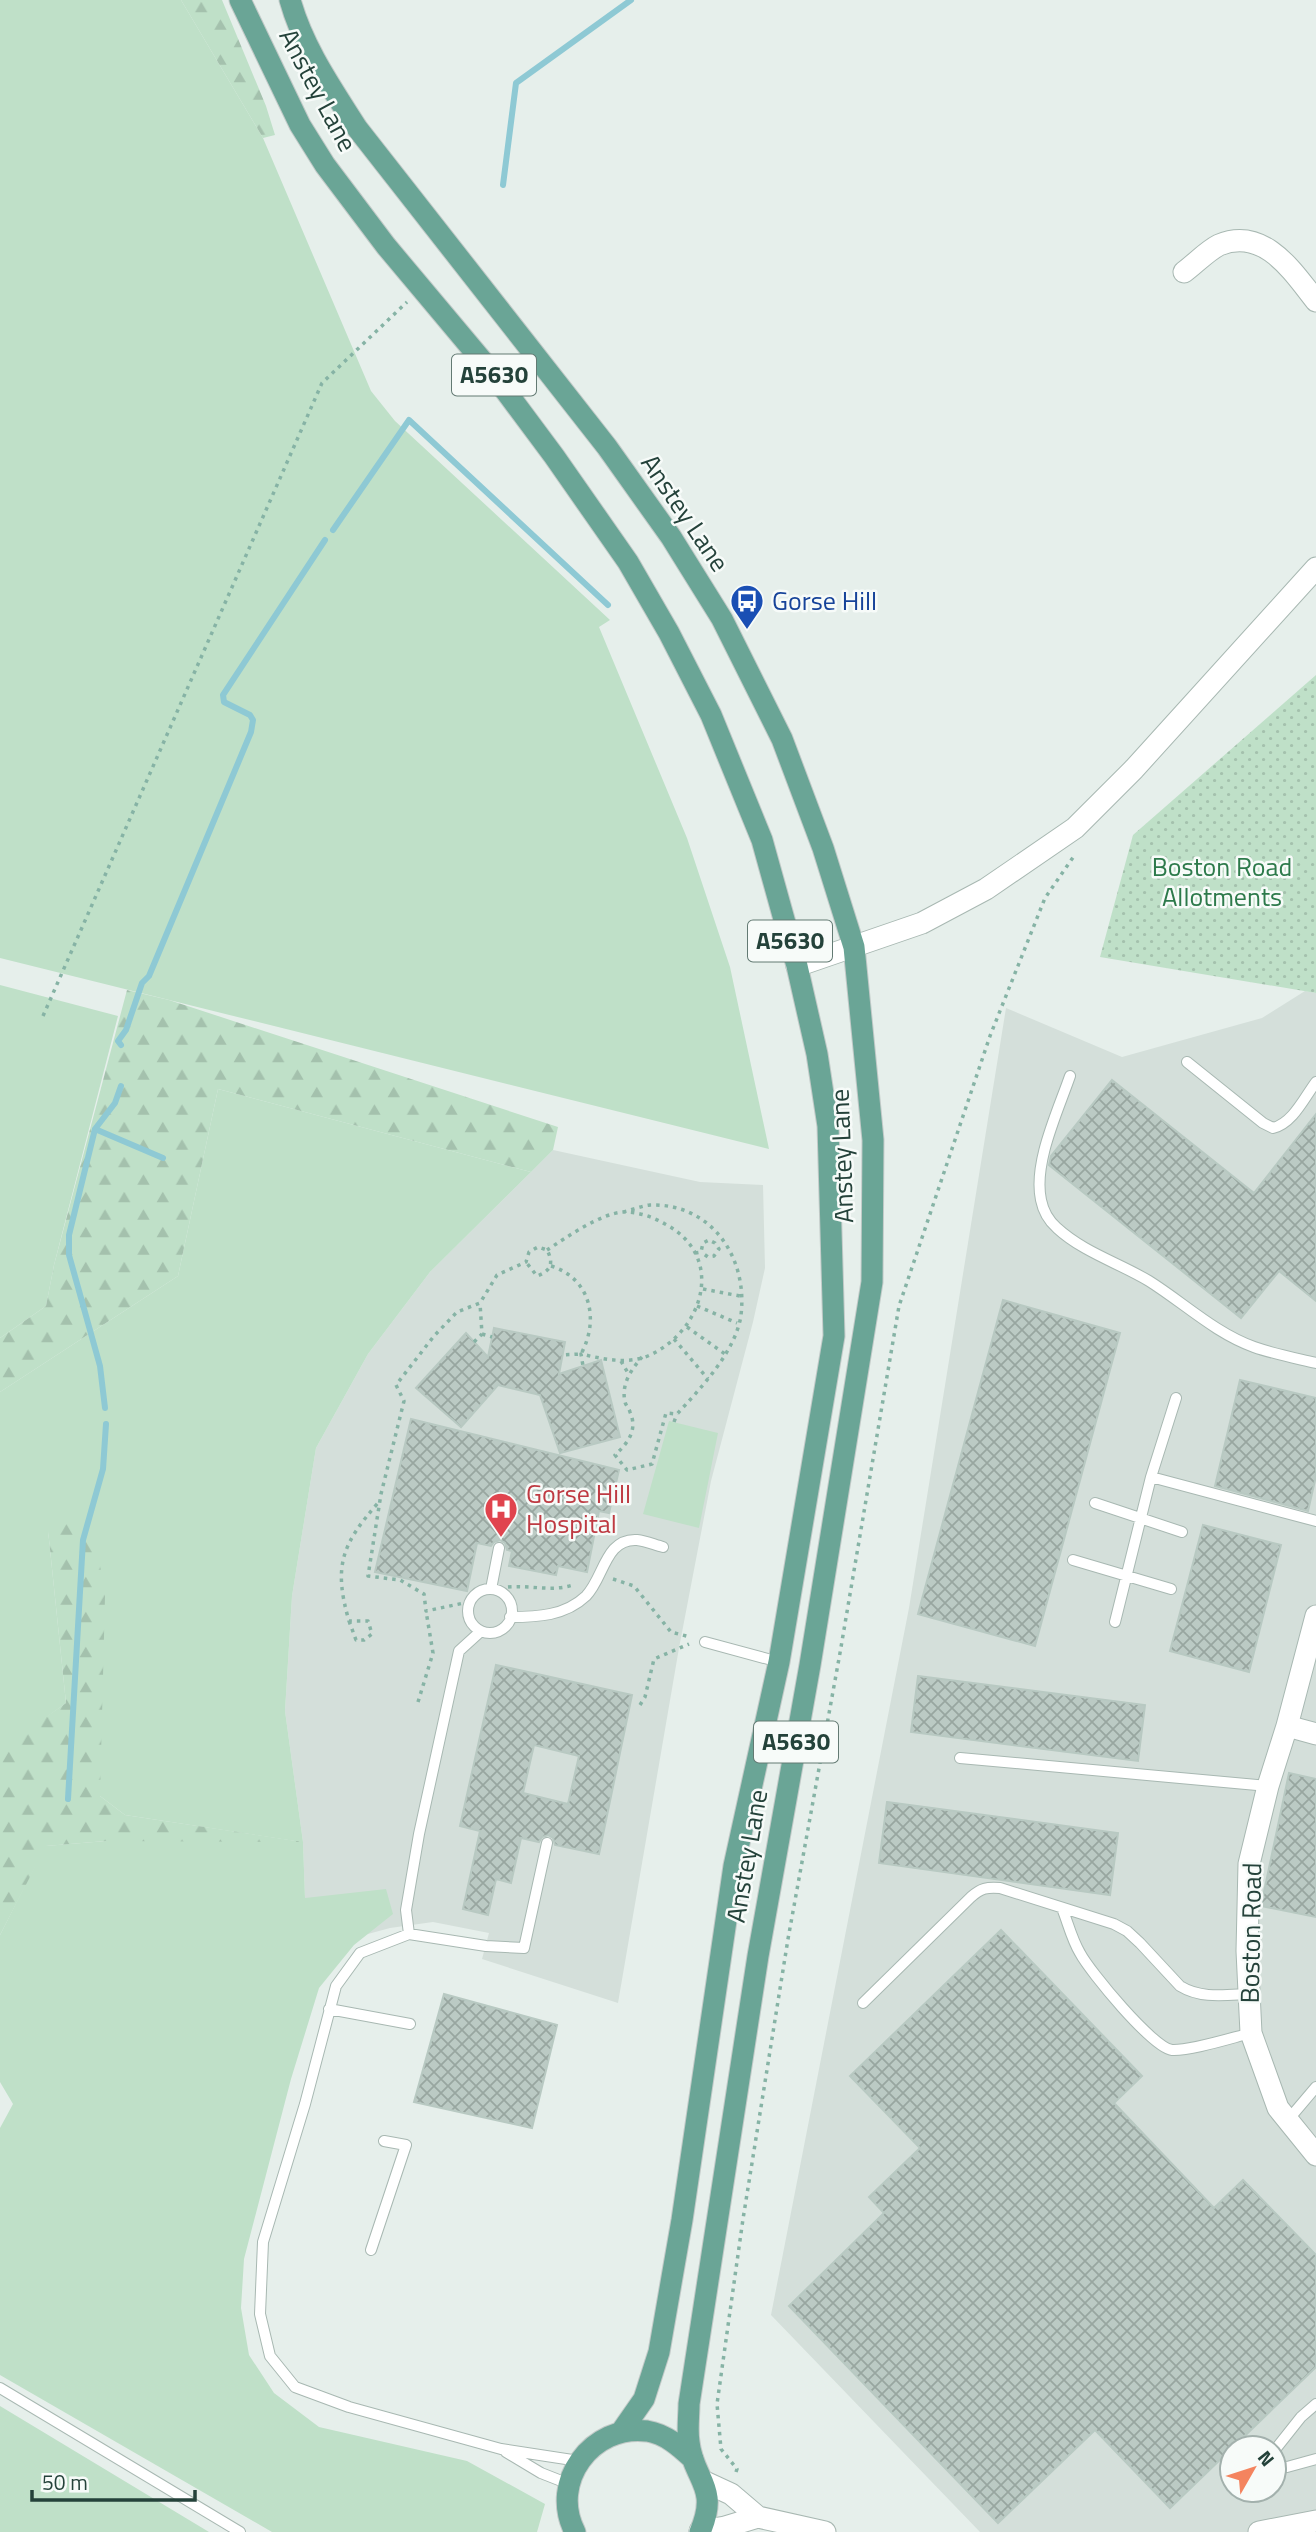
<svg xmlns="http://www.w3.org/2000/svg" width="1316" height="2532" font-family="'Titillium Web',sans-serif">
<defs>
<pattern id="forest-firs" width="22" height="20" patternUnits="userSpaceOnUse" patternTransform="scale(1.75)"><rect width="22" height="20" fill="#bfe0c8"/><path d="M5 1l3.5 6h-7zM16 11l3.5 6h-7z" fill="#a4c1ad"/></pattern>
<pattern id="park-dots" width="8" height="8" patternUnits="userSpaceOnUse" patternTransform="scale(1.75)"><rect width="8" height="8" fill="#bfe0c8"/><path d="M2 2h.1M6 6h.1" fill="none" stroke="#a4c1ad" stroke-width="1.8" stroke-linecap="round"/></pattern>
<pattern id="building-cross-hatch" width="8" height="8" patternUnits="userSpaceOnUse" patternTransform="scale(1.75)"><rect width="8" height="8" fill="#bbcac4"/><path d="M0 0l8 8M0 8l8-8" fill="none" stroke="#98a6a0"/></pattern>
</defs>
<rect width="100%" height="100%" fill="#e6efeb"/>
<path fill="#d4dfda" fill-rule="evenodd" d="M1305,991L1316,993V2521L1259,2532H980L771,2315L909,1608L1006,1008L1122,1057L1262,1018ZM1232,2448H1274V2490H1232Z
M553,1150L700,1182L763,1185L765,1268L753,1322L711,1481L679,1648L618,2003L482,1959L489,1933L433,1922L390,1928L320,1947L305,1898L303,1842L285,1711L292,1596L316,1448L368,1354L430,1272Z"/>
<path fill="#bfe0c8" d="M0,0H181L263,138L371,391L395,421L610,620L599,627L687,838L730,967L769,1149L0,958Z
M0,985L118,1016L54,1265L46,1306L0,1338Z
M218,1089L531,1172L430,1272L368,1354L316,1448L292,1596L285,1711L303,1842L305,1898L386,1889L393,1914L354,1945L319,1988L291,2079L244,2259L241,2308L249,2355L274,2393L319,2427L467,2461L545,2504L537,2532H272L0,2375V2128L13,2104L0,2082V1935L45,1846L106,1841H295L125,1815L100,1796L48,1530L66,1703L0,1751V1392L178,1276Z
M669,1421L718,1433L699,1528L643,1514Z
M0,2406L209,2532H0Z"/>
<path fill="url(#forest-firs)" d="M181,0H222L266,106L275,135L263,138Z
M127,990L169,1000L558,1127L553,1150L531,1172L218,1089L178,1276L0,1392V1338L46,1306L54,1265Z
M74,1521L97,1547L105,1596L100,1796L125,1815L303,1842L106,1841L46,1846L0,1935V1749L66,1703L48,1530Z"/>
<path fill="url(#park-dots)" d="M1316,675V993L1100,957L1133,835Z"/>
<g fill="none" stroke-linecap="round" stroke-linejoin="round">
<path stroke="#8ec9d4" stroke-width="6" d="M503,185L516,83L631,0
M333,530L409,420L608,605
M121,1045L118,1041L126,1030L142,983L149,976L251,732L253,720L250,715L224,702L223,695L325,540
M95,1129L163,1158
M105,1408L100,1366L69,1255V1235L95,1129L115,1103L121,1086
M68,1799L83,1540L103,1469L106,1424"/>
</g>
<path fill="url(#building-cross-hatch)" stroke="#b8c9c2" stroke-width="2" fill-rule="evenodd" d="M1112,1080L1254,1193L1316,1114V1301L1279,1271L1241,1318L1049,1165L1051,1156Z
M1003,1300L1120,1333L1035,1646L918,1614Z
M494,1328L565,1342L559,1374L601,1360L620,1437L560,1453L540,1395L498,1385L461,1427L416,1388L466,1333L488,1357Z
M1240,1380L1316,1398V1476L1308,1511L1215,1486Z
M411,1419L619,1470L609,1513L599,1511L587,1572L558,1566L556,1575L509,1566L512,1551L507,1550L505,1543L500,1540L494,1542L491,1546L477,1543L467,1591L375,1572Z
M1203,1525L1281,1545L1249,1672L1170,1651Z
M496,1665L632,1695L599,1854L555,1845L553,1838L548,1835L542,1837L539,1842L521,1838L511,1883L496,1879L488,1915L463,1909L480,1831L460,1826ZM534,1745L579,1756L568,1804L523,1793Z
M918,1676L1145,1705L1138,1761L911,1732Z
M1289,1773L1316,1779V1917L1261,1906Z
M887,1802L1118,1833L1110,1895L879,1863Z
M1001,1930L1142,2076L1114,2103L1214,2208L1243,2180L1316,2255V2367L1170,2508L1095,2430L998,2523L789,2306L884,2213L869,2197L920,2148L850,2076Z
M444,1994L557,2025L532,2128L414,2102Z"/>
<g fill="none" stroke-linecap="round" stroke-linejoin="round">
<defs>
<path id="service" d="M1187,1062L1263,1123L1273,1128C1293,1123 1304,1098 1316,1082
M1070,1076C1058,1111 1033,1163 1041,1200C1043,1210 1049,1221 1057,1228C1083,1252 1119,1263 1149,1281C1184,1303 1215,1333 1254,1347C1274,1354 1295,1358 1316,1363
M1151,1477L1176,1398
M1095,1503L1182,1532
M1073,1560L1171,1589
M491,1589L499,1548
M468 1611a22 22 0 1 1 44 0a22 22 0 1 1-44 0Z
M510,1617C537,1617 565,1616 586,1596C604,1578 605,1538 637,1540C646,1541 655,1545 663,1547
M1115,1622L1151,1477L1316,1521
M705,1642L779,1662
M960,1758L1268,1786
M547,1843L524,1948L486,1946L409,1934L360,1953L336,1986L305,2104L263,2242L260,2314L270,2356L295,2387L349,2407L501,2449L579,2461
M1062,1908C1068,1923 1072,1940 1080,1953C1090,1972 1153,2048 1172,2050C1190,2051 1231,2038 1251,2033
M409,1934L406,1910L419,1834L459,1651L481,1631
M863,2003L971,1897C981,1888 987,1887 1000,1888L1114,1924L1127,1931L1140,1943L1180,1986C1201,1999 1225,1995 1249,1994
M329,2009L410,2024
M1288,2120L1316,2087
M371,2250L406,2145L384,2141
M0,2388L240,2532
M1274,2451L1301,2417L1316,2404
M506,2452L541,2473L569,2484
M1274,2464L1287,2467L1316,2459"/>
<path id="minor" d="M1184,272C1195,264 1207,251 1219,245C1264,226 1293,272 1316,301
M797,966L922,923L986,889L1075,828L1134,769L1316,568
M1316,1616L1287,1726L1268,1786L1249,1864L1247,1951L1251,2033L1278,2108L1316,2155
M1287,1726L1316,1734"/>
<path id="tertiary" d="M705,2482L731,2494L758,2517L825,2532
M700,2531L725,2527L758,2517
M1259,2532L1316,2521"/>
<path id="primary" d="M240,0L300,125L325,165L386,246L490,370L554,456L628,562L669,633L711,715L762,840L797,966L817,1054L828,1126L834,1336L779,1662L734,1866L682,2220L659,2352L644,2399L621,2432
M290,0C303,47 331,87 357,128L607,447L671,537L722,619L782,739L823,848L854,947L873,1140L872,1282L810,1665L758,1956L689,2404C689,2416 687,2430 689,2442C693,2480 720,2486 700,2532
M575,2532C549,2482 592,2424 647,2431C666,2434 680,2447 693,2459"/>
</defs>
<use href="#service" stroke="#a8b8b2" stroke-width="12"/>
<use href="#minor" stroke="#a8b8b2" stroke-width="23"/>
<use href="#tertiary" stroke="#a8b8b2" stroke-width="23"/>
<use href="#primary" stroke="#c2cac8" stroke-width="23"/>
<path stroke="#86b3a5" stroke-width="3.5" stroke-dasharray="3.5 5" stroke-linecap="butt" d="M43,1016L322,383L407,302
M623,1212C632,1210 641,1206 650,1205C711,1203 748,1257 741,1315C736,1351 701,1388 677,1414L666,1413L652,1464L627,1470L615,1455C628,1443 638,1430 630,1412C629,1408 626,1406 625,1402C621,1384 631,1370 642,1357
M547,1250C567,1237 601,1213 624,1212C639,1212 653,1217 665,1224C726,1256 704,1330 650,1355C628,1365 603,1359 581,1354L583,1366
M695,1253L701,1252L703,1243L709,1240L715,1243L719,1249L714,1256L708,1257L701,1252
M551,1266C590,1278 600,1319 581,1354L562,1355
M703,1289L740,1296
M697,1306L737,1323
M687,1327L725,1354
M482,1334L492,1337
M674,1339L708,1379
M474,1342L482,1334L480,1303
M621,1361L628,1373
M674,1422L677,1414
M613,1579L634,1586L671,1632L690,1637
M508,1587C531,1585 551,1592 573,1585
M469,1605L464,1603L426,1611L424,1594L400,1580L368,1576L381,1494L404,1401L396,1385L434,1336L457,1312L480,1303L497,1275L526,1262L529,1252L538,1247L547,1250C554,1263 551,1271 537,1276L526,1262
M349,1621L356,1640H364L372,1634L368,1621H349C333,1566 342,1544 378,1503
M418,1702L433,1653L426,1611
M640,1705L645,1697L654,1659L689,1644
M736,2472L737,2469L721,2449L717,2404L743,2219L788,1939L840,1653L899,1306L990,1036L1045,898L1074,856"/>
<use href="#service" stroke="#fff" stroke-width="10"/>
<use href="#minor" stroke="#fff" stroke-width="21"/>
<use href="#tertiary" stroke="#fff" stroke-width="21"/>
<use href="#primary" stroke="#6aa596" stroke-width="21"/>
</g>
<defs>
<symbol id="bus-pin" viewBox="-11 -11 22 30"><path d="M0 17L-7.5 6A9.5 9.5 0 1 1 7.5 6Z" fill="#1a4fb4" stroke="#f7fbf9"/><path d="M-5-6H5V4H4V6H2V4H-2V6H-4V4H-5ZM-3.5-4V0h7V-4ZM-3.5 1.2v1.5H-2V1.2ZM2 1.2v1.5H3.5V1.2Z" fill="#fff"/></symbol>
<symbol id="hospital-pin" viewBox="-11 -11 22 30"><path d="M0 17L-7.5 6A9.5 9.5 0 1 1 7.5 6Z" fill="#e0444e" stroke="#f7fbf9"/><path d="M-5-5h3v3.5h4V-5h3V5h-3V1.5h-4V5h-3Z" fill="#fff"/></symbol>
</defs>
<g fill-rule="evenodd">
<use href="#bus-pin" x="728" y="582" width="38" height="52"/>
<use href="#hospital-pin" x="482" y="1490" width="38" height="52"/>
</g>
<g text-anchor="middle" stroke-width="5" stroke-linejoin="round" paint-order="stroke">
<g fill="#f7fbf9" stroke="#637a73" stroke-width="2">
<rect x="452" y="354.5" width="84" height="41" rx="5"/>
<rect x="748" y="920.5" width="84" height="41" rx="5"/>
<rect x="754" y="1721.5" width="84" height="41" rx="5"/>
</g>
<g font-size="24" font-weight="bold" fill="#24423a">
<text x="494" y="383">A5630</text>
<text x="790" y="949">A5630</text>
<text x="796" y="1750">A5630</text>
</g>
<g font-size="26" fill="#24423a" stroke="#f7fbf9">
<text transform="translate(318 90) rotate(62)" y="9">Anstey Lane</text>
<text transform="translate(685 513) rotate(56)" y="9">Anstey Lane</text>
<text transform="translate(842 1156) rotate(-92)" y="9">Anstey Lane</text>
<text transform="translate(747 1856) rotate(-80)" y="9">Anstey Lane</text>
<text transform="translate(1251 1933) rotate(-89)" y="9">Boston Road</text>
</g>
<g font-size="26" fill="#164399" stroke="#f7fbf9" text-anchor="start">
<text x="772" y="610">Gorse Hill</text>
</g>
<g font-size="26" fill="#2d7a4b" stroke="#f7fbf9">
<text x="1222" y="876">Boston Road<tspan x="1222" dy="30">Allotments</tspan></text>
</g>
<g font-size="26" fill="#be3a42" stroke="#f7fbf9" text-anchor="start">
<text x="526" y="1503">Gorse Hill<tspan x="526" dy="30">Hospital</tspan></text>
</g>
</g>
<g transform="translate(1253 2469) rotate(51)"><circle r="33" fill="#f7fbf9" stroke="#a3b1ad" stroke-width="2"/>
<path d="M0-5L12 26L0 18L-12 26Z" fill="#f4845f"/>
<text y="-10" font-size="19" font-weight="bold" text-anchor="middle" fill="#24423a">N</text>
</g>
<path d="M32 2490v10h163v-10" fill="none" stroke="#24423a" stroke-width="3.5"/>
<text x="42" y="2490" font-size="21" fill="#24423a" stroke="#f7fbf9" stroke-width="5" paint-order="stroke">50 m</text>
</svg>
